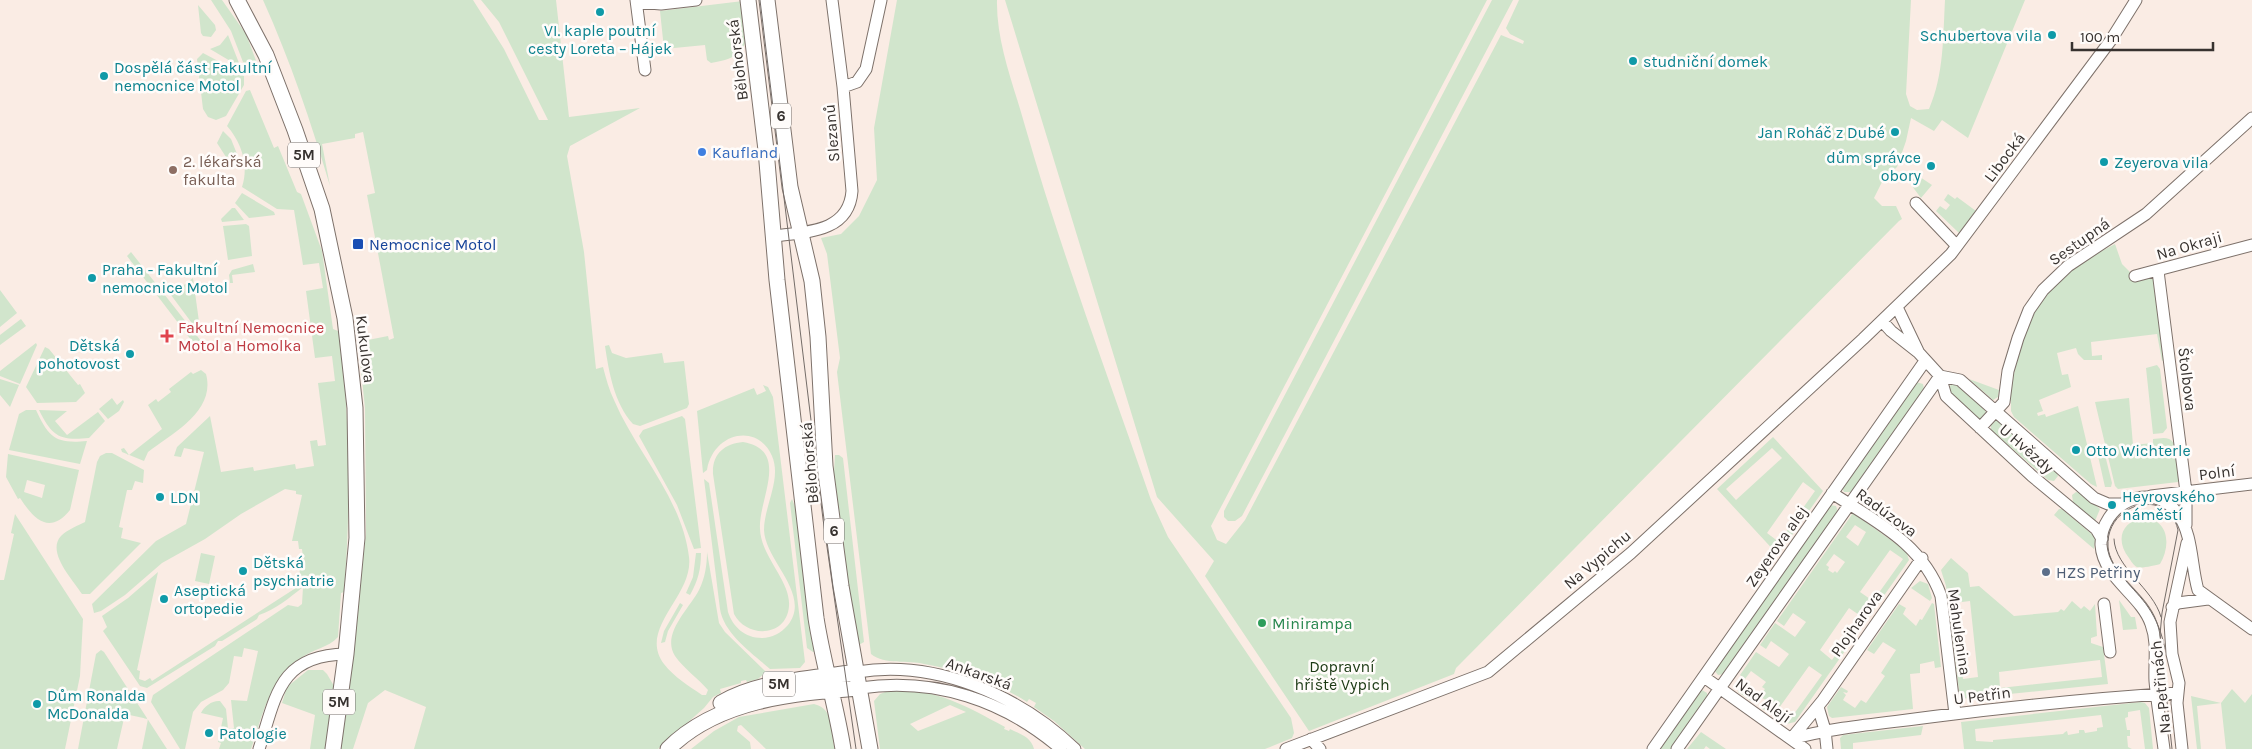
<svg xmlns="http://www.w3.org/2000/svg" width="2252" height="749" font-family="Karla,sans-serif">
<rect width="100%" height="100%" fill="#faece4"/>
<path fill="#d1e5cc" fill-rule="evenodd" d="M211,0H222L246,34L260,71L247,66L243,62L239,63L235,70L244,76V85L226,116L216,120L208,117L203,109L197,59L203,53L235,70L237,65L210,49L220,45L228,35L239,63L243,62L231,31Z
M263,0H473L504,49L539,120H548L499,22L481,0H556L569,117L640,108L570,146L567,156L584,252L596,369L603,367C606,378 609,390 614,400C636,452 682,498 689,557C694,596 637,628 664,664C674,677 689,686 702,695H706L708,690C698,678 684,669 675,656C661,634 689,609 699,590C705,578 707,565 707,552L719,623L725,632L766,672L758,679L747,682L746,680L741,681V683L720,689L721,693L713,697L704,708L658,749H414L426,707L385,690L368,703L353,749H341L366,534L365,408L358,342L388,336L389,340L394,338L367,195L375,193L363,132L355,134V138L322,144L330,186C311,122 290,60 263,0Z
M897,0H997C996,42 1014,86 1025,126C1061,252 1108,376 1151,500L1168,537L1291,718L1294,733L1292,738L1265,749H1085L1054,721L1034,707L1036,703L1029,699L1027,702C998,683 959,670 924,664C908,660 885,665 871,654L837,372L840,358L827,254L821,238L841,234L859,216L877,180L874,128Z
M1005,0H1487L1211,526L1217,540L1226,544L1245,520L1501,35L1523,44L1524,41L1510,34L1506,28L1519,0H1911L1906,94L1910,106L1917,110L1929,109C1944,75 1943,37 1945,0H2025L1968,138L1942,120L1934,131L1911,118L1906,141L1897,167L1883,180L1874,198L1882,206H1896L1902,219L1899,221L1462,662L1456,668L1454,674L1309,731L1205,576L1214,561L1157,497Z
M1492,0H1513L1242,516L1235,521H1228L1224,517V511Z
M743,1C746,37 756,56 711,63L707,60L705,45L664,49L660,11Z
M198,5L215,25L216,30L211,37L203,36L201,33Z
M250,90L274,148L278,146L297,192L301,194L322,251L333,329L338,331L340,336C350,423 351,505 344,592L341,593L338,637C328,648 313,649 301,658C269,680 263,714 251,749H219L221,743L218,742L223,718L201,713C204,706 213,700 220,701L226,709L228,729L234,728L231,700L247,701L258,651L244,648L242,657L234,656L229,683L223,690L201,702L193,712L185,749H180L151,702L153,695L288,605L298,607L302,604L303,587C289,598 275,610 259,615L257,619L222,641H218L215,646L147,688L140,686L103,631L107,627L102,616L128,598L158,572L137,670L140,671L139,679L145,681L150,678L152,681L302,584L299,568L304,567L302,549H299L298,541H292L302,495L296,494V491L285,489L241,514L205,539L162,563L125,595L101,611L94,613L92,604L156,541L186,524L204,452L184,448L181,457L174,456L177,447L210,416L221,472L253,467L254,471L295,464L296,469L314,466L310,441L317,440L318,446L326,445L318,383L335,381L332,356L315,358L306,291L323,288L319,263L303,265L294,210L277,209L242,187C249,166 242,143 227,126L246,91Z
M223,131L231,139L237,154L226,157L217,143Z
M1911,171L1932,185L1921,198C1914,188 1907,183 1911,171Z
M242,193L274,212L275,215L249,218L235,203Z
M1948,194L1955,199L1957,197L1976,211L1959,233L1936,211L1940,206L1946,210L1950,205L1944,200Z
M232,208H235L244,220L222,222L221,219Z
M246,224L249,226L252,256L228,260L223,226Z
M2115,244L2122,264L2130,272L2135,270V276L2154,278L2165,359L2162,361L2157,334L2091,342L2092,356L2102,355V360H2084L2078,354L2076,348L2057,353L2062,375L2068,374L2071,387L2039,400L2043,411L2037,413L2038,416L2045,414L2046,417L2078,406L2097,487L2091,484L2014,417L2011,411V400L2009,402C2016,358 2027,311 2059,279C2074,263 2097,254 2115,244Z
M131,252L201,341L199,348L193,353L190,349L195,345L127,256Z
M253,264L255,272L232,275L233,283H230L229,275L232,270Z
M193,278L200,329L197,330L171,295Z
M0,290L17,313L0,327Z
M21,319L26,326L0,345V335Z
M36,343L37,345L20,384L0,376V371Z
M609,345L612,353L626,358L662,353L664,363L684,361L689,404L687,408L640,426L633,424C614,403 609,372 605,346Z
M45,347L49,349L78,385L80,384L85,393L76,402L37,403L26,387Z
M2157,365L2160,369L2167,428L2163,433L2153,434L2146,368Z
M201,370L206,374C216,411 173,433 148,452L144,461L122,452L121,449L124,448L129,455L162,429L148,405L156,399L158,402L171,392L169,389L191,372L193,374Z
M0,379L19,385L10,407L0,395Z
M1969,379L1999,390L1998,397L1993,400Z
M1916,382L1923,384L1924,389L1852,492H1844L1842,488Z
M1952,384L1957,386L1985,409L1986,414L1982,418L1977,419L1948,393V388Z
M763,385L768,387L773,397L805,662L800,668L770,669C752,653 724,634 720,609L704,479L709,483L728,612C733,627 745,638 762,638C772,638 781,633 788,625C812,594 765,561 764,530C764,506 782,479 772,456C757,422 713,433 707,470L703,473L697,411L754,388L757,395L766,391Z
M112,398L117,405L123,400L124,402L119,411L108,419L99,409Z
M2129,398L2133,445L2153,443V439C2158,439 2164,437 2169,439C2180,444 2180,472 2178,482L2118,489L2115,486L2095,402Z
M26,410H36C49,438 56,444 87,441L80,464L9,450L19,414Z
M39,410L67,411L55,421L67,435L98,412L105,421L89,438C59,441 52,436 39,410Z
M682,416L685,419L701,548L694,549L677,505L639,436L643,430Z
M1995,421H1999L2056,470L2058,476L2054,481L2048,480L1991,430V425Z
M1773,437L1823,491L1778,555L1717,489ZM1772,448L1782,458L1736,500L1726,489ZM1803,482L1815,491L1779,542L1767,533Z
M743,442C791,450 758,500 760,529C761,557 791,581 789,606C787,637 747,639 734,614L713,474C712,454 724,444 743,442Z
M106,453H112L144,470L143,483L135,481L132,490H127L119,527L123,528L121,538L141,543L90,594H82C73,580 46,552 61,536C67,530 77,526 85,522L97,462L100,456Z
M8,454L79,470L70,510C49,536 33,518 20,498L18,499L6,477ZM27,480L45,485L42,498L24,492Z
M835,455H839L843,458L864,642L857,646L833,489Z
M2105,455L2112,483L2111,487H2105L2098,456Z
M2076,492L2082,493L2100,509L2095,521L2073,502L2072,495Z
M792,499L799,517L816,652H813L807,648L790,503Z
M1830,505L1836,506L1838,512L1724,674L1718,675L1714,670Z
M2059,509H2062L2094,536L2095,541L2094,549L2054,515Z
M1853,513L1906,551L1909,560L1795,722L1786,724L1761,708L1766,700L1762,698L1757,705L1738,692L1737,681L1738,679L1743,682L1741,685L1747,689L1746,691L1758,697L1765,689L1762,687L1766,682L1751,671L1745,679L1740,675L1756,652L1779,667L1789,654L1771,641L1766,649L1760,645L1775,623L1795,637L1806,622L1793,613L1784,626L1777,621ZM1855,525L1866,532L1858,546L1846,537ZM1890,550L1903,559L1873,601L1860,592ZM1834,554L1845,562L1837,573L1835,571L1833,573L1828,570L1829,567L1826,565ZM1849,608L1862,617L1832,660L1820,650ZM1809,666L1822,675L1791,718L1779,708Z
M15,514L83,619L80,676L65,749H0V580H4L14,534L11,533Z
M2145,518C2169,520 2171,546 2160,564C2156,565 2141,569 2137,567C2134,566 2131,561 2129,558C2115,541 2121,520 2145,518Z
M201,553L215,556L209,584L195,581Z
M696,553H701C701,569 698,581 690,595L686,593L693,577Z
M1951,558L1968,573L1970,587L1979,586L2014,616L2058,612L2061,609L2064,611L2072,601L2081,609L2084,606L2090,611L2095,604L2097,636L2091,638V643L2103,647L2108,684L1960,699L1946,586L1941,570ZM1970,601L1978,677L1963,679L1954,603ZM2100,660L2102,677L2000,688L1999,672Z
M1920,581L1928,584L1932,598L1930,601L1911,588Z
M2119,600L2131,617H2135L2137,629L2123,630Z
M680,603L683,605L668,631L665,642L661,643L664,631Z
M1932,603L1934,604L1941,667L1935,668L1934,661L1920,664V673L1910,674L1913,709L1832,718L1829,716L1827,707L1841,687L1848,691L1847,693L1843,692L1846,695L1843,700L1855,708L1861,700L1866,703L1885,676L1881,673L1896,650L1883,642L1874,654L1867,650L1899,604L1906,608L1903,614L1916,626L1920,619L1922,620Z
M101,650L104,652L167,749H142L148,719L125,714L117,749H78L96,654Z
M308,670H323L327,674L334,686L325,749H310L315,715L282,703L287,687Z
M893,689C939,690 966,706 1005,727L1004,729L1009,731L1010,729C1020,734 1031,737 1034,749H880L874,701L880,694ZM950,705L966,712L918,731L910,724Z
M2232,689L2245,703L2252,694V749H2226L2221,703L2197,706L2201,749H2197L2191,696L2221,703Z
M1702,690L1707,693V698L1671,749H1658L1699,691Z
M2141,702L2145,703L2149,708L2153,749H2145L2140,710L2128,712V717L2125,718L2127,730H2130V736H2127L2128,747L2132,749H1964L1961,722ZM2101,715L2103,727L2097,728V731L2085,733L2084,730H2079V733L2068,735L2067,731L2065,732L2063,734L1993,740V742L1976,741L1975,729Z
M814,704C836,709 830,734 835,749H766L741,725L738,726L737,731L750,742L751,749H691L714,731L739,717Z
M1923,726L1921,735L1853,743V749H1841L1840,738L1843,735Z
M1701,732L1726,749H1710L1706,746L1704,749H1687Z"/>
<g fill="none" stroke-linecap="round" stroke-linejoin="round">
<defs>
<path id="minor" d="M636,0L645,70
M637,2L661,4L696,0
M843,87L857,82L866,69L881,0
M1916,203L1957,246
M773,236C805,232 849,233 852,191L843,87L832,0
M2158,271L2186,492V525
M2135,276L2252,245
M1897,307L1918,351
M1882,321L1891,331L1919,353L1940,376L1946,396L2032,476L2096,529L2102,539
M1940,376L1960,380L2094,498L2108,504H2121
M1980,428L2004,402L2008,371L2018,338L2029,310L2043,290L2068,266L2146,214L2252,118
M1832,493C1876,522 1922,543 1941,596L1955,714
M2151,496L2252,484
M2104,604L2110,652
M2172,607L2178,603L2208,599
M857,672C935,659 1019,695 1075,749
M1704,677L1805,749
M860,688C935,677 1004,700 1061,749
M1818,707L1825,730L1827,749
M1311,739L1320,749
M1791,739C1839,726 1889,723 1938,716C2018,706 2098,698 2178,693
M1791,739L1823,700L1922,558
M259,749C276,696 279,655 346,654
M1286,749L1488,672L1631,553L1863,339L1951,254L2111,40L2136,0
M1653,749L1925,361
M1677,749L1940,376
M2164,749C2161,726 2157,704 2155,681C2154,662 2158,643 2151,624C2141,595 2103,578 2101,545C2100,504 2152,478 2178,514C2193,535 2191,566 2198,590L2252,629
M2182,749L2177,703L2179,683L2172,654L2170,622L2187,543"/>
<path id="major" d="M237,0L266,55L295,130L322,209L345,318L355,408L357,538L346,654L333,749
M748,0L766,150L777,280L816,618C823,663 836,705 843,749
M767,0L790,187L812,281L818,337L825,466L841,586L870,749
M721,703C760,680 813,679 857,672
M668,749C718,699 794,693 860,688"/>
</defs>
<use href="#minor" stroke="#7d716a" stroke-width="13"/>
<use href="#major" stroke="#7d716a" stroke-width="17"/>
<use href="#minor" stroke="#fff" stroke-width="11"/>
<use href="#major" stroke="#fff" stroke-width="15"/>
<path stroke="#746c68" stroke-width="1" d="M760,0L823,519L856,749
M2114,539C2115,568 2153,588 2161,617
M2165,649C2162,634 2157,620 2148,607C2136,589 2110,570 2108,547C2105,503 2168,486 2178,530L2162,613C2161,620 2161,628 2160,635L2172,749"/>
</g>
<g fill="#0f9aa8" stroke="#fffcfa" stroke-width="2">
<circle cx="600" cy="12" r="5"/>
<circle cx="2052" cy="35" r="5"/>
<circle cx="1633" cy="61" r="5"/>
<circle cx="104" cy="76" r="5"/>
<circle cx="1895" cy="132" r="5"/>
<circle cx="2104" cy="162" r="5"/>
<circle cx="1931" cy="166" r="5"/>
<circle cx="92" cy="278" r="5"/>
<circle cx="130" cy="354" r="5"/>
<circle cx="2076" cy="450" r="5"/>
<circle cx="160" cy="497" r="5"/>
<circle cx="2112" cy="505" r="5"/>
<circle cx="243" cy="571" r="5"/>
<circle cx="164" cy="599" r="5"/>
<circle cx="37" cy="704" r="5"/>
<circle cx="209" cy="733" r="5"/>
</g>
<circle fill="#3f7fe0" stroke="#fffcfa" stroke-width="2" cx="702" cy="152" r="5"/>
<circle fill="#8d6e63" stroke="#fffcfa" stroke-width="2" cx="173" cy="170" r="5"/>
<rect fill="#1a4fb4" stroke="#fffcfa" stroke-width="2" x="352" y="238" width="12" height="12" rx="2.5"/>
<path fill="#e0444e" stroke="#fffcfa" stroke-width="2" d="M164.5 328.5h5v5h5v5h-5v5h-5v-5h-5v-5h5z"/>
<circle fill="#5c6f8a" stroke="#fffcfa" stroke-width="2" cx="2046" cy="572" r="5"/>
<circle fill="#2e9e5b" stroke="#fffcfa" stroke-width="2" cx="1262" cy="623" r="5"/>
<g text-anchor="middle" stroke-width="5" stroke-linejoin="round" paint-order="stroke">
<g fill="#fffcfa" stroke="#736f6c" stroke-width="1">
<rect x="771" y="103.5" width="20" height="25" rx="4"/>
<rect x="288" y="142.5" width="32" height="25" rx="4"/>
<rect x="824" y="518.5" width="20" height="25" rx="4"/>
<rect x="763" y="671.5" width="32" height="25" rx="4"/>
<rect x="323" y="689.5" width="32" height="25" rx="4"/>
</g>
<g font-size="15" font-weight="bold" fill="#37322f">
<text x="781" y="121">6</text>
<text x="304" y="160">5M</text>
<text x="834" y="536">6</text>
<text x="779" y="689">5M</text>
<text x="339" y="707">5M</text>
</g>
<g font-size="16" fill="#0d838f" stroke="#fffcfa" text-anchor="start">
<text x="600" y="36" text-anchor="middle">VI. kaple poutní<tspan x="600" dy="18">cesty Loreta – Hájek</tspan></text>
<text x="2042" y="41" text-anchor="end">Schubertova vila</text>
<text x="1643" y="67">studniční domek</text>
<text x="114" y="73">Dospělá část Fakultní<tspan x="114" dy="18">nemocnice Motol</tspan></text>
<text x="1885" y="138" text-anchor="end">Jan Roháč z Dubé</text>
<text x="1921" y="163" text-anchor="end">dům správce<tspan x="1921" dy="18">obory</tspan></text>
<text x="2114" y="168">Zeyerova vila</text>
<text x="102" y="275">Praha - Fakultní<tspan x="102" dy="18">nemocnice Motol</tspan></text>
<text x="120" y="351" text-anchor="end">Dětská<tspan x="120" dy="18">pohotovost</tspan></text>
<text x="2086" y="456">Otto Wichterle</text>
<text x="2122" y="502">Heyrovského<tspan x="2122" dy="18">náměstí</tspan></text>
<text x="170" y="503">LDN</text>
<text x="253" y="568">Dětská<tspan x="253" dy="18">psychiatrie</tspan></text>
<text x="174" y="596">Aseptická<tspan x="174" dy="18">ortopedie</tspan></text>
<text x="47" y="701">Dům Ronalda<tspan x="47" dy="18">McDonalda</tspan></text>
<text x="219" y="739">Patologie</text>
</g>
<g font-size="16" fill="#37322f" stroke="#fffcfa">
<text transform="translate(737 60) rotate(-97)" y="6">Bělohorská</text>
<text transform="translate(831 133) rotate(-95)" y="6">Slezanů</text>
<text transform="translate(2004 157) rotate(-53)" y="6">Libocká</text>
<text transform="translate(2079 241) rotate(-35)" y="6">Sestupná</text>
<text transform="translate(2189 245) rotate(-16)" y="6">Na Okraji</text>
<text transform="translate(366 349) rotate(83)" y="6">Kukulova</text>
<text transform="translate(2188 379) rotate(83)" y="6">Štolbova</text>
<text transform="translate(2027 448) rotate(41)" y="6">U Hvězdy</text>
<text transform="translate(809 463) rotate(-95)" y="6">Bělohorská</text>
<text transform="translate(2217 472) rotate(-7)" y="6">Polní</text>
<text transform="translate(1887 512) rotate(36)" y="6">Radúzova</text>
<text transform="translate(1776 546) rotate(-55)" y="6">Zeyerova alej</text>
<text transform="translate(1597 559) rotate(-40)" y="6">Na Vypichu</text>
<text transform="translate(1856 623) rotate(-55)" y="6">Plojharova</text>
<text transform="translate(1960 632) rotate(82)" y="6">Mahulenina</text>
<text transform="translate(979 673) rotate(20)" y="6">Ankarská</text>
<text transform="translate(2160 687) rotate(-96)" y="6">Na Petřinách</text>
<text transform="translate(1982 695) rotate(-7)" y="6">U Petřin</text>
<text transform="translate(1764 700) rotate(36)" y="6">Nad Alejí</text>
</g>
<g font-size="16" fill="#366cbe" stroke="#fffcfa" text-anchor="start">
<text x="712" y="158">Kaufland</text>
</g>
<g font-size="16" fill="#785e54" stroke="#fffcfa" text-anchor="start">
<text x="183" y="167">2. lékařská<tspan x="183" dy="18">fakulta</tspan></text>
</g>
<g font-size="16" fill="#164399" stroke="#fffcfa" text-anchor="start">
<text x="369" y="250">Nemocnice Motol</text>
</g>
<g font-size="16" fill="#be3a42" stroke="#fffcfa" text-anchor="start">
<text x="178" y="333">Fakultní Nemocnice<tspan x="178" dy="18">Motol a Homolka</tspan></text>
</g>
<g font-size="16" fill="#4e5e75" stroke="#fffcfa" text-anchor="start">
<text x="2056" y="578">HZS Petřiny</text>
</g>
<g font-size="16" fill="#27864d" stroke="#fffcfa" text-anchor="start">
<text x="1272" y="629">Minirampa</text>
</g>
<g font-size="16" fill="#1b3913" stroke="#fffcfa">
<text x="1342" y="672">Dopravní<tspan x="1342" dy="18">hřiště Vypich</tspan></text>
</g>
</g>
<path d="M2072 42v8h141v-8" fill="none" stroke="#37322f" stroke-width="2.5"/>
<text x="2080" y="42" font-size="15" fill="#37322f" stroke="#fffcfa" stroke-width="4" paint-order="stroke">100 m</text>
</svg>
